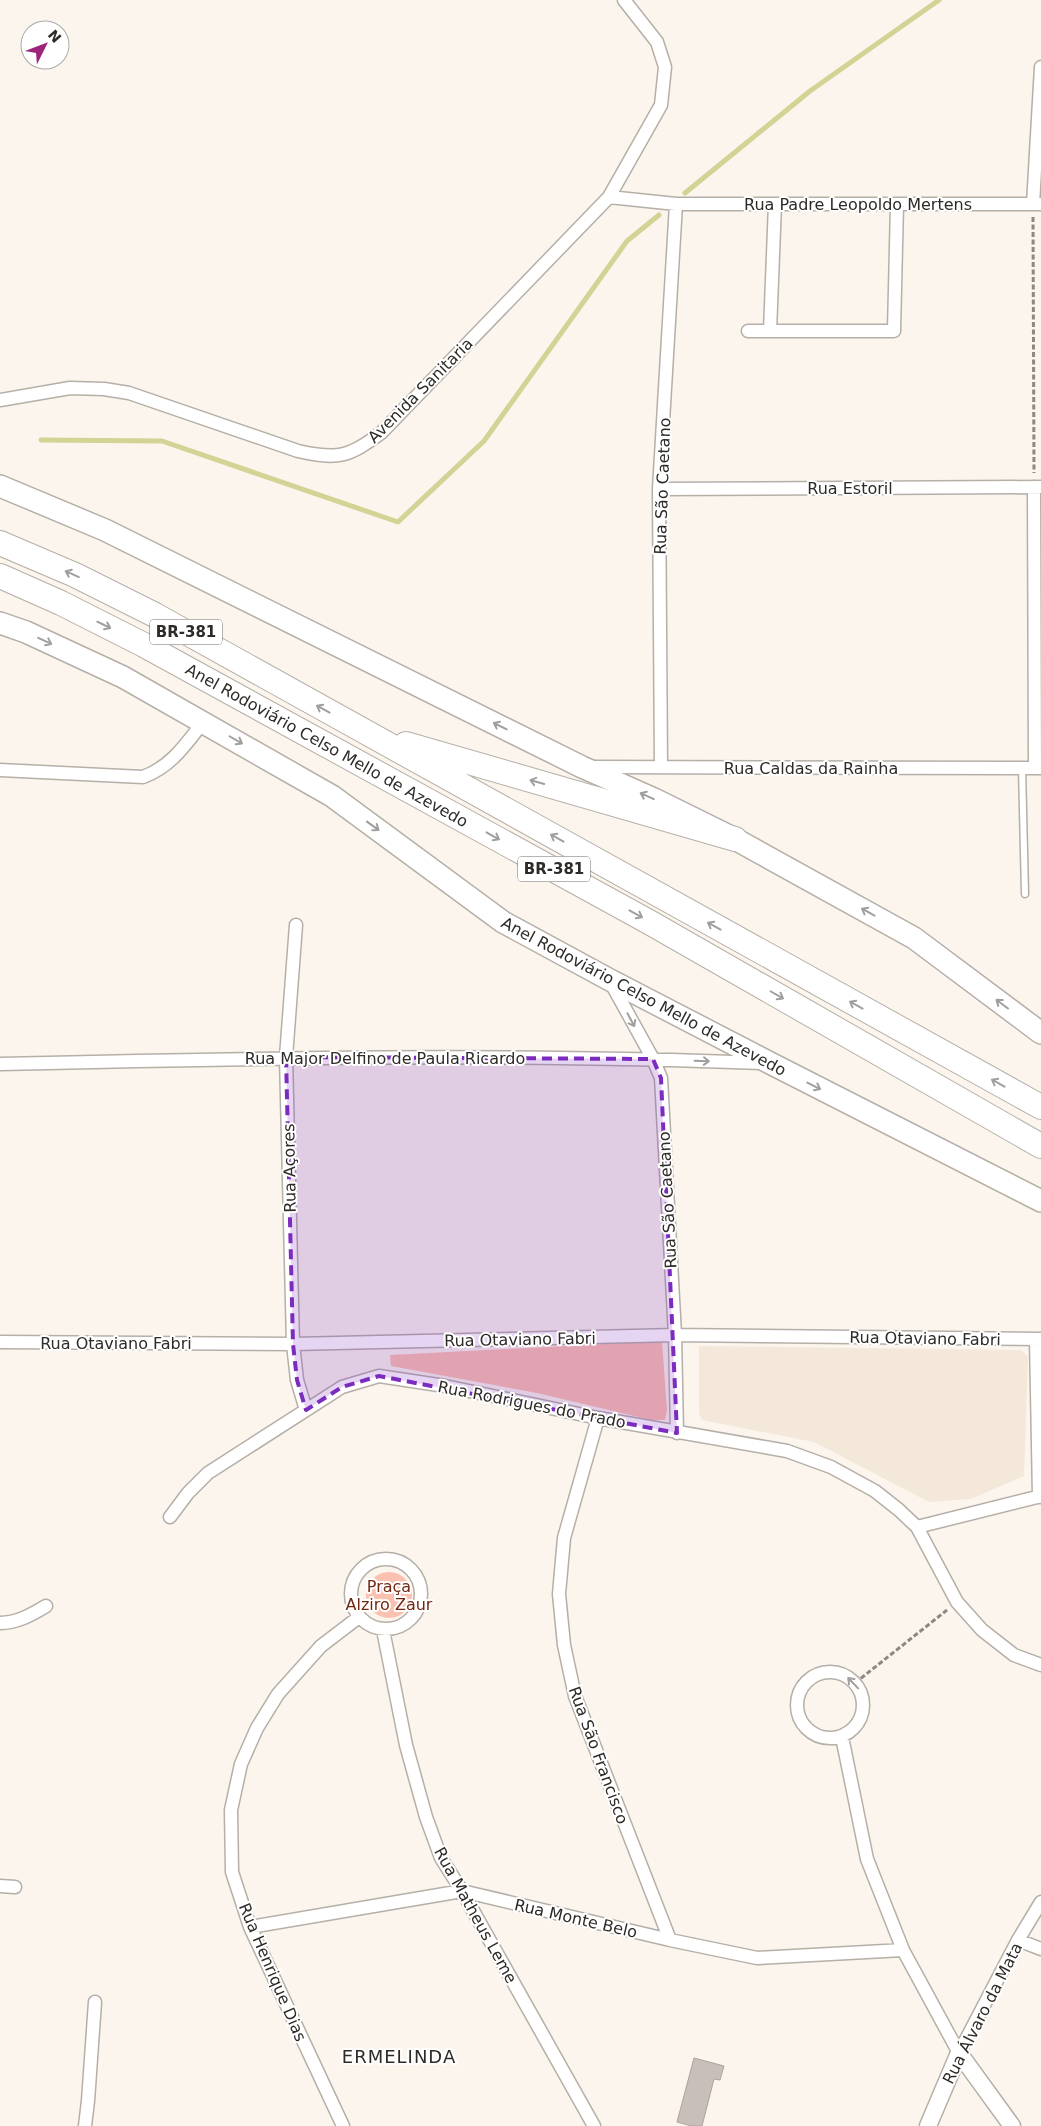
<svg xmlns="http://www.w3.org/2000/svg" width="1041" height="2126" font-family="'DejaVu Sans',sans-serif">
<rect width="100%" height="100%" fill="#fbf5ed"/>
<path fill="#f4e8da" d="M699,1346L1021,1350L1028,1357L1024,1476L971,1499L929,1502L814,1442L702,1420L699,1414Z"/>
<path fill="#fbc1b0" d="M662,1341L667,1410L665,1420H651L537,1393L391,1366L390,1355Z
M366 1595a23 23 0 1 1 46 0a23 23 0 1 1-46 0Z"/>
<g fill="none" stroke-linecap="round" stroke-linejoin="round">
<path stroke="#d2d394" stroke-width="5" d="M685,193L810,91L939,0
M41,440L162,441L398,522L484,441L627,241L659,215"/>
</g>
<path fill="#c8bfba" stroke="#aca39e" d="M694,2058L724,2066L720,2080L714,2079L702,2126H692L677,2122Z"/>
<g fill="none" stroke-linecap="round" stroke-linejoin="round">
<defs>
<path id="service" d="M1022,768L1025,894"/>
<path id="minor" d="M609,197L661,105L665,67L657,42L624,0
M1033,204L1041,67
M748,331H894L897,204
M770,331L775,204
M0,400L70,388L104,389L129,393L298,451C339,460 348,457 381,433L609,197L676,204H1041
M1034,487L1035,768
M659,489L1041,487
M594,767L1041,768
M661,767L659,489L676,204
M0,770L143,777C171,767 186,744 204,721
M296,925L286,1057L293,1344L297,1380L306,1410
M611,983L653,1059L661,1078L675,1335L677,1433
M0,1064C254,1058 508,1053 762,1063
M1036,1339L1039,1497
M0,1342L293,1344L675,1335L1041,1339
M598,1418L564,1538L559,1594L564,1645L575,1696L670,1940
M170,1517L188,1493L208,1473L342,1387L379,1376L445,1386L598,1418L787,1451L831,1467L875,1491L899,1510L917,1527L957,1602L982,1630L1014,1655L1041,1665
M917,1527L1041,1496
M351 1594a35 35 0 1 1 70 0a35 35 0 1 1-70 0Z
M0,1623C17,1623 31,1615 46,1606
M383,1630L406,1745L426,1817L441,1858L462,1891L594,2126
M797 1705a33 33 0 1 1 66 0a33 33 0 1 1-66 0Z
M842,1737L867,1859L903,1950L959,2053
M0,1886L15,1887
M250,1927L462,1891L670,1940L757,1958L903,1950
M1018,1940L1041,1949
M959,2053L1018,1940L1041,1902
M85,2126L88,2101L95,2002
M343,2126L250,1927L232,1872L231,1810L241,1764L257,1728L278,1694L321,1646L359,1617"/>
<path id="tertiary" d="M959,2053L1012,2126
M928,2126L959,2053"/>
<path id="primary" d="M0,486L105,530L582,767L654,799L735,839L914,938L1041,1033
M0,623L26,632L123,677L332,796L503,922L610,980L770,1063L1041,1201"/>
<path id="motorway" d="M0,543L75,575L155,615L1041,1107
M0,576L61,603L144,645L649,922L1041,1146
M406,744L735,839"/>
</defs>
<use href="#service" stroke="#b5afa7" stroke-width="9"/>
<use href="#minor" stroke="#b5afa7" stroke-width="15"/>
<use href="#tertiary" stroke="#b5afa7" stroke-width="19"/>
<use href="#primary" stroke="#b5afa7" stroke-width="24"/>
<use href="#motorway" stroke="#b5afa7" stroke-width="26"/>
<path stroke="#8c8882" stroke-width="3" stroke-dasharray="5 2.5" stroke-linecap="butt" d="M1033,217L1034,473
M855,1683L947,1610"/>
<use href="#service" stroke="#fff" stroke-width="6"/>
<use href="#minor" stroke="#fff" stroke-width="12"/>
<use href="#tertiary" stroke="#fff" stroke-width="16"/>
<use href="#primary" stroke="#fff" stroke-width="21"/>
<use href="#motorway" stroke="#fff" stroke-width="24"/>
</g>
<defs><path id="oneway-shaft" d="M-6 0H5M1.5-3L5.5 0L1.5 3" fill="none" stroke-width="1.6" stroke-linecap="round" stroke-linejoin="round" transform="scale(1.25)"/></defs>
<g stroke="#a09f9e">
<use href="#oneway-shaft" transform="translate(72 574) rotate(-156)"/>
<use href="#oneway-shaft" transform="translate(104 625) rotate(26)"/>
<use href="#oneway-shaft" transform="translate(45 641) rotate(25)"/>
<use href="#oneway-shaft" transform="translate(323 709) rotate(-151)"/>
<use href="#oneway-shaft" transform="translate(500 726) rotate(-154)"/>
<use href="#oneway-shaft" transform="translate(236 740) rotate(30)"/>
<use href="#oneway-shaft" transform="translate(537 782) rotate(-164)"/>
<use href="#oneway-shaft" transform="translate(647 796) rotate(-156)"/>
<use href="#oneway-shaft" transform="translate(373 826) rotate(36)"/>
<use href="#oneway-shaft" transform="translate(493 836) rotate(29)"/>
<use href="#oneway-shaft" transform="translate(557 838) rotate(-151)"/>
<use href="#oneway-shaft" transform="translate(868 912) rotate(-151)"/>
<use href="#oneway-shaft" transform="translate(636 914) rotate(29)"/>
<use href="#oneway-shaft" transform="translate(714 926) rotate(-151)"/>
<use href="#oneway-shaft" transform="translate(777 995) rotate(30)"/>
<use href="#oneway-shaft" transform="translate(1002 1004) rotate(-143)"/>
<use href="#oneway-shaft" transform="translate(856 1005) rotate(-151)"/>
<use href="#oneway-shaft" transform="translate(631 1020) rotate(62)"/>
<use href="#oneway-shaft" transform="translate(702 1061) rotate(2)"/>
<use href="#oneway-shaft" transform="translate(998 1083) rotate(-151)"/>
<use href="#oneway-shaft" transform="translate(814 1086) rotate(27)"/>
<use href="#oneway-shaft" transform="translate(853 1683) rotate(-134)"/>
</g>
<path fill="#7b2cbf" fill-opacity="0.2" stroke="#7b2cbf" stroke-width="4" stroke-dasharray="10 6" stroke-linejoin="round" d="M286,1057L653,1059L661,1078L677,1433L379,1376L342,1387L306,1410L297,1380L293,1344Z"/>
<g text-anchor="middle" stroke-width="4" stroke-linejoin="round" paint-order="stroke">
<g fill="#fff" stroke="#6c6a68" stroke-width="1">
<rect x="150" y="619.5" width="72" height="25" rx="4"/>
<rect x="518" y="856.5" width="72" height="25" rx="4"/>
</g>
<g font-size="15" font-weight="bold" fill="#2d2a27">
<text x="186" y="637">BR-381</text>
<text x="554" y="874">BR-381</text>
</g>
<g font-size="16" fill="#2d2a27" stroke="#fff">
<text x="858" y="210">Rua Padre Leopoldo Mertens</text>
<text transform="translate(420 390) rotate(-45)" y="6">Avenida Sanitaria</text>
<text transform="translate(662 486) rotate(-88)" y="6">Rua São Caetano</text>
<text x="850" y="494">Rua Estoril</text>
<text transform="translate(327 745) rotate(29)" y="6">Anel Rodoviário Celso Mello de Azevedo</text>
<text x="811" y="774">Rua Caldas da Rainha</text>
<text transform="translate(644 996) rotate(28)" y="6">Anel Rodoviário Celso Mello de Azevedo</text>
<text x="385" y="1064">Rua Major Delfino de Paula Ricardo</text>
<text transform="translate(289 1168) rotate(-91)" y="6">Rua Açores</text>
<text transform="translate(667 1200) rotate(-93)" y="6">Rua São Caetano</text>
<text transform="translate(925 1338) rotate(1)" y="6">Rua Otaviano Fabri</text>
<text transform="translate(520 1339) rotate(-1)" y="6">Rua Otaviano Fabri</text>
<text x="116" y="1349">Rua Otaviano Fabri</text>
<text transform="translate(532 1404) rotate(11)" y="6">Rua Rodrigues do Prado</text>
<text transform="translate(599 1755) rotate(70)" y="6">Rua São Francisco</text>
<text transform="translate(476 1915) rotate(61)" y="6">Rua Matheus Leme</text>
<text transform="translate(576 1918) rotate(13)" y="6">Rua Monte Belo</text>
<text transform="translate(273 1972) rotate(67)" y="6">Rua Henrique Dias</text>
<text transform="translate(982 2013) rotate(-63)" y="6">Rua Álvaro da Mata</text>
</g>
<g font-size="16" fill="#722710" stroke="#fff">
<text x="389" y="1592">Praça<tspan x="389" dy="18">Alziro Zaur</tspan></text>
</g>
<g font-size="18" letter-spacing="1" fill="#2d2a27" stroke="#fff">
<text x="399" y="2063">ERMELINDA</text>
</g>
</g>
<g transform="translate(45 45) rotate(48)"><circle r="24" fill="#ffffff" stroke="#abaaa9"/>
<path d="M0-4L9 19L0 12L-9 19Z" fill="#9e247b"/>
<text y="-8" font-size="14" font-weight="bold" text-anchor="middle" fill="#2d2a27">N</text>
</g>
</svg>
